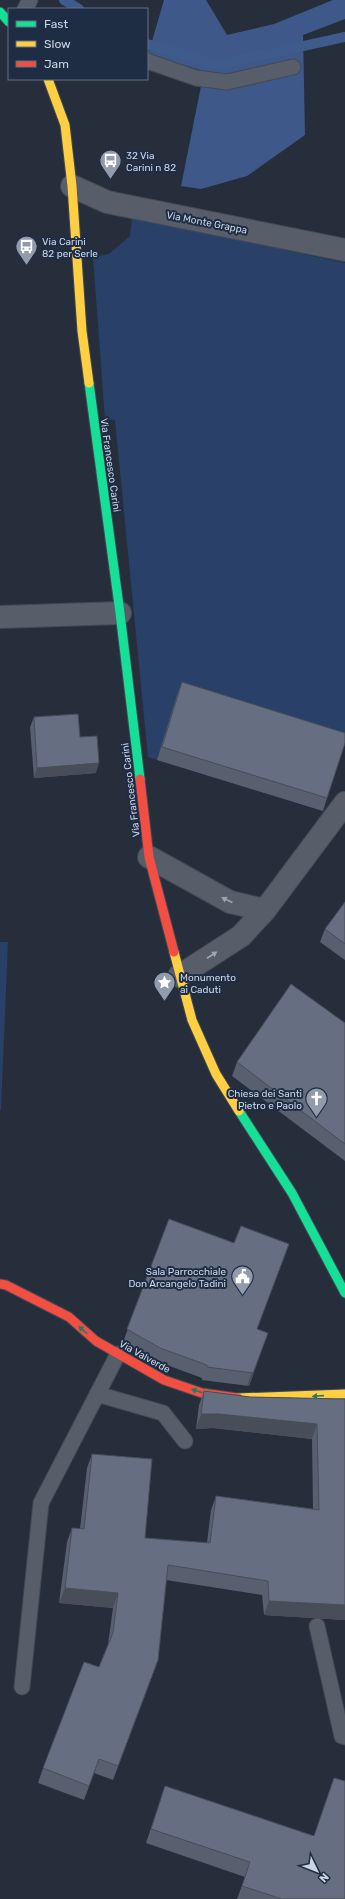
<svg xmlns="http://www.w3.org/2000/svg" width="345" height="1899" font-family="Rubik,sans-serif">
<rect width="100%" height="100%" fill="#262e3c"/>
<path fill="#294069" d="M132,217L345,263V740L323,811L148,757L115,420L105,419L93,257L109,254L130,236Z
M0,942H8L1,1110H0Z"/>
<path fill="#3e5989" d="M164,0H206L227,35L274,24L333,0H345V19L303,35L305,135L247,176L201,189L181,186L204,71L148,55Z"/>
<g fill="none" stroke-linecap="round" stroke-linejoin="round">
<path stroke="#3f5b8c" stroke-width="10" d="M64,0L79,9
M147,44L217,65L345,37"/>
<defs>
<path id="lane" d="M25,9L30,0
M147,61L196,78L227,82L293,67
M97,1394L163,1413L185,1441
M317,1626L342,1736L345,1737
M22,1687L41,1503L118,1354"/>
<path id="street" d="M72,186L107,202L345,250
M0,617L120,613
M149,857L230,902L265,910
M179,976L241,936L265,910L345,803"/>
<path id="fast" d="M0,12L9,22
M89,383L120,613L140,779
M239,1111L292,1193L345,1293"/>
<path id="slow" d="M48,79L65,125L72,186L82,331L89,383
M174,952L192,1020L216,1074L239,1111
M238,1398L345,1394"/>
<path id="jam" d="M140,779L149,857L174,952
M0,1284L6,1285L69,1317L96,1341L164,1380L202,1393L238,1398"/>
</defs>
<use href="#lane" stroke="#424955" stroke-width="17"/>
<use href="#street" stroke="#424955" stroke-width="24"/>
<use href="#fast" stroke="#424955" stroke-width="11"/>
<use href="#slow" stroke="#424955" stroke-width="11"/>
<use href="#jam" stroke="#424955" stroke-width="11"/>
<use href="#lane" stroke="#575e69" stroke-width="15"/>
<use href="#street" stroke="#575e69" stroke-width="22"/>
<use href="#fast" stroke="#16e098" stroke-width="9"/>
<use href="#slow" stroke="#ffcf43" stroke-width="9"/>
<use href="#jam" stroke="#f24e42" stroke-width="9"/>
</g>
<path fill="#585f6f" d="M182,682L327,798L323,811L157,760L177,695Z
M34,717L80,737L96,773L34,778L30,727Z
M345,902V960L320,942L325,929Z
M345,1023V1161L232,1076L237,1062Z
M169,1219L257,1329L268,1333L249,1386L202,1380V1378L156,1361L123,1342Z
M204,1391L250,1397L345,1399V1620L264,1615L262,1595L166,1580L153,1674L113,1780L94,1773L84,1800L38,1783L43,1768L99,1667L108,1644L113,1608L59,1603L67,1542L72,1528L80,1529L87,1468L92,1454L145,1538L207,1543L211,1510L216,1496L313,1509L312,1439L213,1428L196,1429L199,1405Z
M334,1778L345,1899H237L245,1877L146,1843L165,1786L314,1836Z"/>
<path fill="#474e5a" d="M99,763L96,773L34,778L37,768Z
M268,1333L249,1386H247L251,1374Z
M201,1414H219L317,1424L312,1439L213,1428L196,1429Z
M65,1588L118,1593L113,1608L59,1603Z
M269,1601L345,1605V1620L264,1615Z"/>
<path fill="#666f81" stroke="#474e5a" d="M182,682L345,733V743L327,798L162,747Z
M78,714L80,737L97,736L99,763L37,768L34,717Z
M345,902V944L325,929Z
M291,984L345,1023V1144L237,1062Z
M169,1219L234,1243L241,1226L289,1244L257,1329L268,1333L253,1373L207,1367V1365L160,1348L127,1329Z
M204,1391L250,1397L345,1399V1605L269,1601L268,1581L168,1565L158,1660L118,1766L99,1759L89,1786L43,1768L84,1662L99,1667L113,1633L118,1593L65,1588L72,1528L84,1529L92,1454L152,1459L145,1538L210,1543L216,1496L319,1510L317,1424L219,1414H201Z
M334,1778L345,1781V1899H282L242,1886L250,1862L151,1829L165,1786L314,1836Z"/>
<defs><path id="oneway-solid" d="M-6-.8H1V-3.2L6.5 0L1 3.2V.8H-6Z"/></defs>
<g fill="#9da5b3">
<use href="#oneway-solid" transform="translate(227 900) rotate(-155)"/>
<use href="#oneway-solid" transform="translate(212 955) rotate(-33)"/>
</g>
<g fill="#1a7d6a">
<use href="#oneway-solid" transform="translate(83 1330) rotate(-138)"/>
<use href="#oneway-solid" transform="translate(197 1391) rotate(-162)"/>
<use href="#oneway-solid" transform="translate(318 1396) rotate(176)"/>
</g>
<defs>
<symbol id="bus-pin" viewBox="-11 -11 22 30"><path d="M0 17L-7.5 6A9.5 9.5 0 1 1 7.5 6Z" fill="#919baa" stroke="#1e2c44"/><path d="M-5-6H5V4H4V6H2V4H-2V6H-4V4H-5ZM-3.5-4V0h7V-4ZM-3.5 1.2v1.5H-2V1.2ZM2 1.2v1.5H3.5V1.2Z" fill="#fff"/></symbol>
<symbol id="sight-pin" viewBox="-11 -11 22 30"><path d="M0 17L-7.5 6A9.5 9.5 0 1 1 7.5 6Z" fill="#919baa" stroke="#1e2c44"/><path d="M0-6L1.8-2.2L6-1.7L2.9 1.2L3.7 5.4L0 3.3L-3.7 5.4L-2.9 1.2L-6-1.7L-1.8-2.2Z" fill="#fff"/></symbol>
<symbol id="church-pin" viewBox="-11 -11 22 30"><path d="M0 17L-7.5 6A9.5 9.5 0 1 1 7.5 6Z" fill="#919baa" stroke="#1e2c44"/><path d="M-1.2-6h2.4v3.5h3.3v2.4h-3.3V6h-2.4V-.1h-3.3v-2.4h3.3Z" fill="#fff"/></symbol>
<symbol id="civic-pin" viewBox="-11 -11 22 30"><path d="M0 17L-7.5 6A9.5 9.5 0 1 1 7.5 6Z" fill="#919baa" stroke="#1e2c44"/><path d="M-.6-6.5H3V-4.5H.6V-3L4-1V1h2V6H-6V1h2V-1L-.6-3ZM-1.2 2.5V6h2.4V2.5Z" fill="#fff"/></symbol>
</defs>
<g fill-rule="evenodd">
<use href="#bus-pin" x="98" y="148" width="25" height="34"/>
<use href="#bus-pin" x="14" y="234" width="25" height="34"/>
<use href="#sight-pin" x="152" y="970" width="25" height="34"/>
<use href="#church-pin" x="304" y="1086" width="25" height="34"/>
<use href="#civic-pin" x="230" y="1264" width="25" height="34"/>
</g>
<g text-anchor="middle" stroke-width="4" stroke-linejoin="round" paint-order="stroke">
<g font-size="10" fill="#cbd5e5" stroke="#1e2c44" text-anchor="start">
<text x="126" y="159">32 Via<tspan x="126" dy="12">Carini n 82</tspan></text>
<text x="42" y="245">Via Carini<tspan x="42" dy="12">82 per Serle</tspan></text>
<text x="180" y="981">Monumento<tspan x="180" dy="12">ai Caduti</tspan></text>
<text x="302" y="1097" text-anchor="end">Chiesa dei Santi<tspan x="302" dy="12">Pietro e Paolo</tspan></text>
<text x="226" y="1275" text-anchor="end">Sala Parrocchiale<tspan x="226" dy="12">Don Arcangelo Tadini</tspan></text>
</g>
<g font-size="10" fill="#cbd5e5" stroke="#1e2c44">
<text transform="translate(207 222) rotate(11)" y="4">Via Monte Grappa</text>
<text transform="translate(111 465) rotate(82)" y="4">Via Francesco Carini</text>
<text transform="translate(130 790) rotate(-97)" y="4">Via Francesco Carini</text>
<text transform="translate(145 1356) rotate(29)" y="4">Via Valverde</text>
</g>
</g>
<rect x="8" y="8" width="140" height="72" fill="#1e2c44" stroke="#637084"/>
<rect x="16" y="21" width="20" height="6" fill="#16e098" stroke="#637084"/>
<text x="44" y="28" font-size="12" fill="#cbd5e5">Fast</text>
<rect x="16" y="41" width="20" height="6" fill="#ffcf43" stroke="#637084"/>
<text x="44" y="48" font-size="12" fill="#cbd5e5">Slow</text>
<rect x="16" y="61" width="20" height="6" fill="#f24e42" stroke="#637084"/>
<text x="44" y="68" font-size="12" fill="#cbd5e5">Jam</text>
<g transform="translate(317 1871) rotate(133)" stroke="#1e2c44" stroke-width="3" paint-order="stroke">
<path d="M0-3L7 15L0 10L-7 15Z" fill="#cbd5e5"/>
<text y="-6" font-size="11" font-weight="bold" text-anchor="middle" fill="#cbd5e5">N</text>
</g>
</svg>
